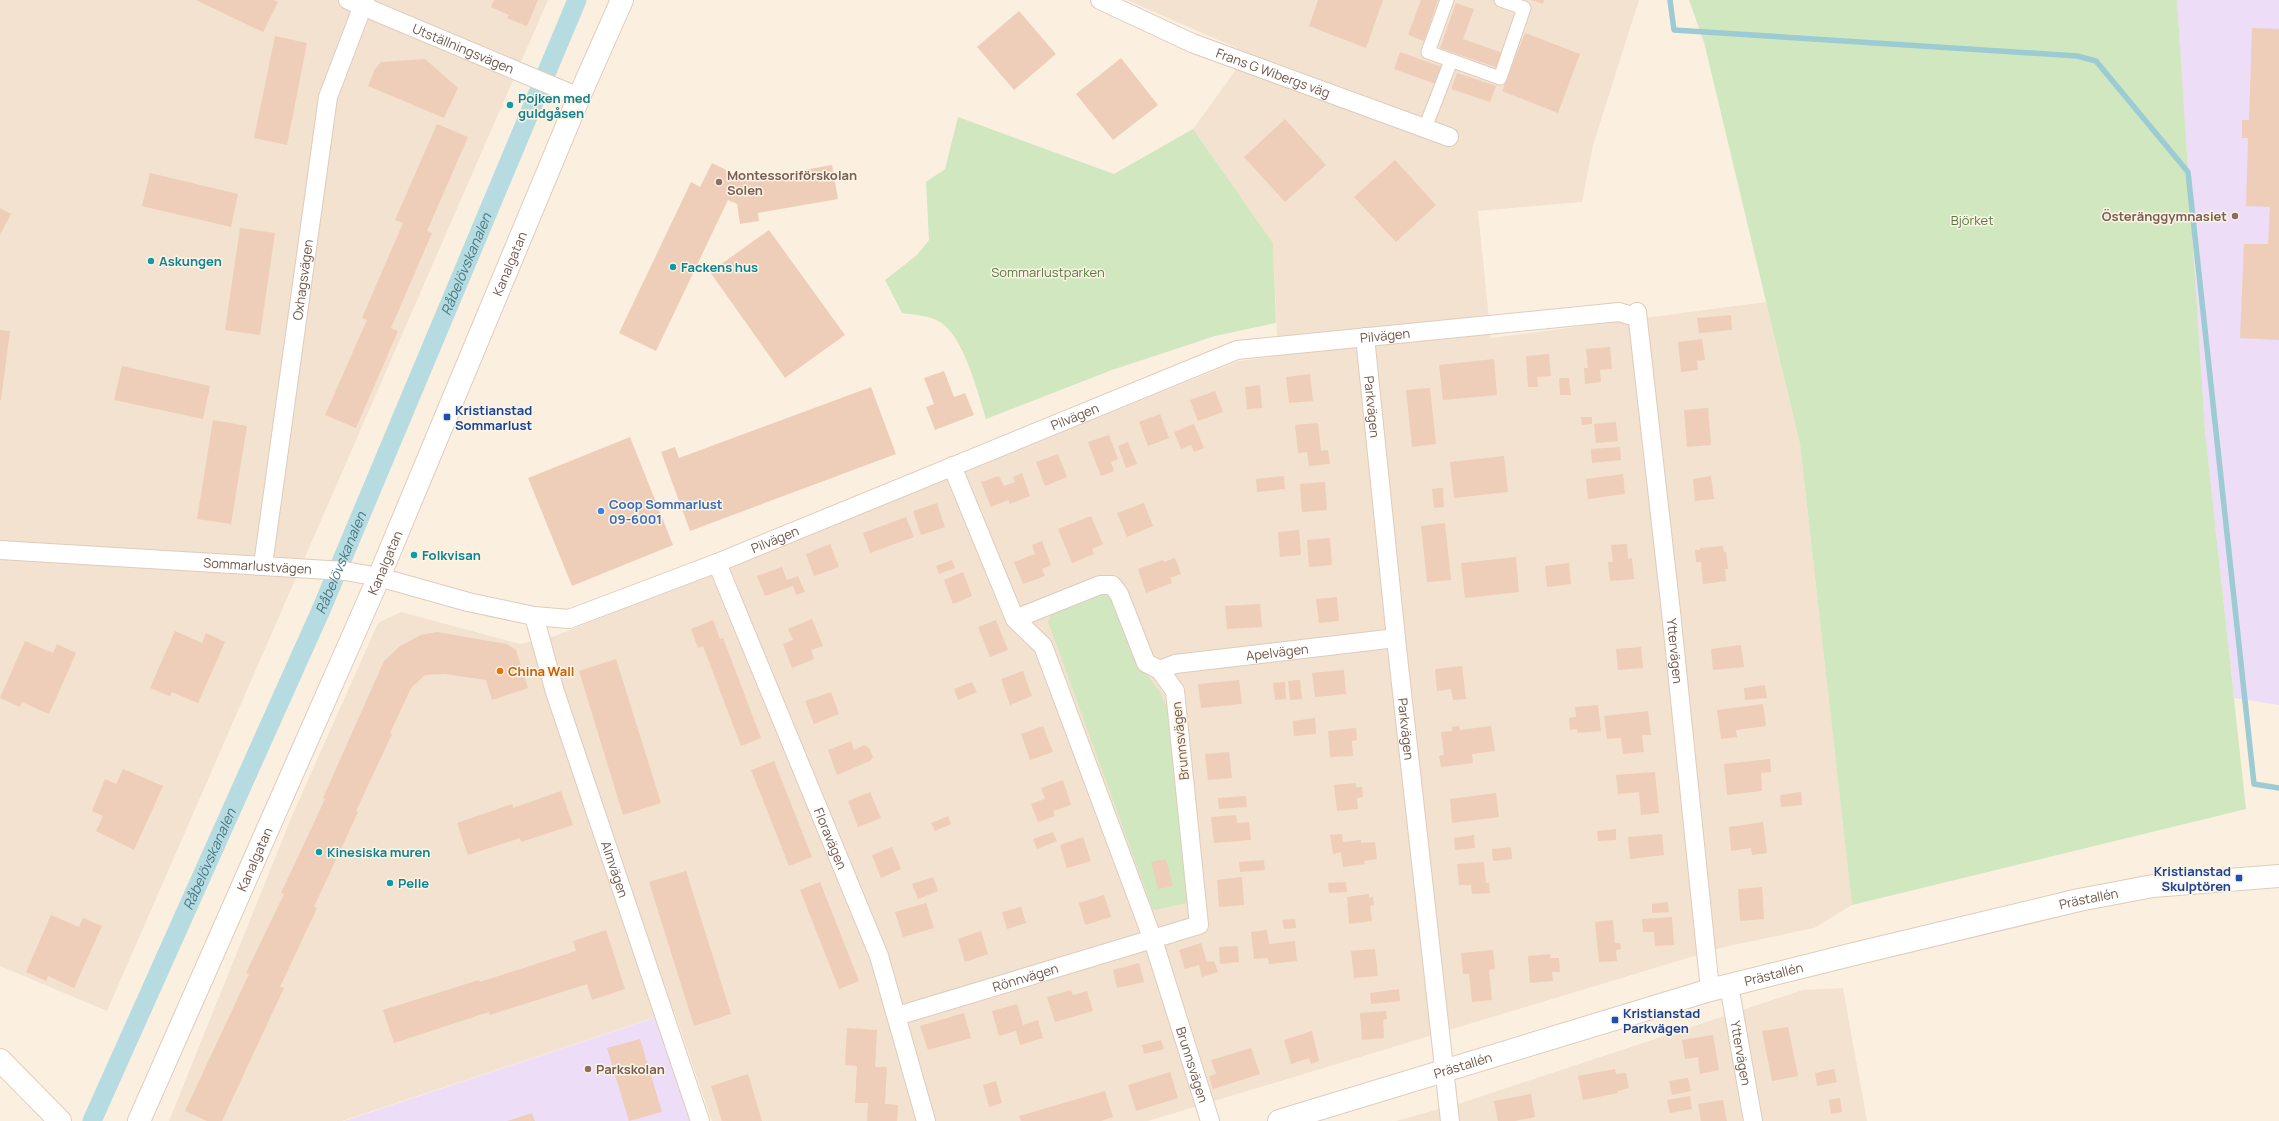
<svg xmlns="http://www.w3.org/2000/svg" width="2279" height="1121" font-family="Manrope,sans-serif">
<rect width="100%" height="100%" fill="#fbf0e0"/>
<path fill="#f2e2cf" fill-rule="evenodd" d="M0,0H548L107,1011L0,966Z
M1127,0H1639L1593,145L1582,202L1478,211L1491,338L1766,302L1800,444L1852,905L1814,928L1724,947L1148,1121H712L674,1011L342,1121H169L292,816L378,623L401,612L520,644L555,636L1239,361L1278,356L1273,243L1193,129L1248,53ZM1048,622L1188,903L1153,909Z
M1843,988L1867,1121H1396L1461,1103L1803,990Z"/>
<path fill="#edddf6" d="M2177,0H2279V705L2234,698L2205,431Z
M657,1017L692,1121H344Z"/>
<path fill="#d0e7c0" d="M1689,0H2177L2205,431L2246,809L1852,905L1800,444L1704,42Z
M958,117L1114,174L1193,129L1273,243L1276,323L1215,336L1112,370L986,419C978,394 964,336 940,322C928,315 915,315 902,313L885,280L917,255L929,240L926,182L945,169Z
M1100,594L1111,596L1140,666L1160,692L1169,712L1188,903L1153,910L1048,622L1051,614Z"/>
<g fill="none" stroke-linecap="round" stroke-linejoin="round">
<path stroke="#9dcbd3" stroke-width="5.5" d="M1670,0L1674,30L2077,56L2096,61L2188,172L2254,784L2279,788"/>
<path stroke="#b6dce2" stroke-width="19" id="s1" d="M92,1121L321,610L577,0"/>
</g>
<path fill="#eeceb9" d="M196,0H273L278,2L263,32Z
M494,0H538L527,26L507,18L509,15L491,7Z
M1318,0H1383L1366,48L1309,26Z
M1421,0H1438L1424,41L1408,35Z
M1531,0H1544L1543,4Z
M1456,3L1474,9L1463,39L1503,53L1498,68L1440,48Z
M1019,11L1056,54L1014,90L977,47Z
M2252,28L2279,29V340L2240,338L2244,244H2268L2270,207L2246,206L2248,138H2242V120H2249Z
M1525,33L1580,54L1558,113L1502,91Z
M275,36L307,43L287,145L254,138Z
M1400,52L1442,67L1436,84L1394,69Z
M1121,58L1158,105L1113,140L1076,94Z
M425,59L458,88L444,118L368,86L375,69L381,62Z
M1457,73L1496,86L1490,102L1451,89Z
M1285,119L1326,165L1285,202L1244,157Z
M437,124L468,137L427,231L432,233L391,328L398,331L356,428L325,415L367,320L362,318L403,223L395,220Z
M1395,160L1436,205L1396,242L1354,197Z
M712,163L747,180L832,165L838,199L758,213L759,221L740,224L737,204L728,200L656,351L619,333L691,182L700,187Z
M150,173L238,194L231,227L142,206Z
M0,208L11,214L0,235Z
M240,228L275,233L260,335L225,330Z
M769,230L845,335L785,378L710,272Z
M1731,315L1732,330L1699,333L1697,318Z
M0,330L10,331L1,400H0Z
M1702,339L1705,360L1697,361L1698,370L1681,372L1678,342Z
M1610,347L1612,369L1600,370L1601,382L1585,384L1584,368H1588L1586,349Z
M1549,354L1551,376L1537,377L1538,387H1528L1526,356Z
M1494,359L1497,395L1443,400L1439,365Z
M122,366L210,386L203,419L114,400Z
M944,371L954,397L965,393L974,415L935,430L926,407L934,404L924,378Z
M1310,374L1313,401L1289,403L1286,377Z
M1559,378H1569L1571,395H1560Z
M1260,385L1262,408L1247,409L1245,387Z
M871,387L896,454L690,531L661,452L675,447L679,458Z
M1430,388L1436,444L1412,447L1406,390Z
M1215,391L1223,412L1198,421L1190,400Z
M1708,408L1711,445L1687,447L1684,410Z
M1160,414L1169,438L1148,446L1139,422Z
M1581,417H1592V424L1582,425Z
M213,420L247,426L231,524L197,519Z
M1616,422L1618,441L1596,443L1594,424Z
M1318,423L1321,451L1328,450L1330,464L1309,466L1307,452L1298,453L1295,425Z
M1194,424L1204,448L1194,452L1191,445L1181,449L1174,432Z
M1109,435L1118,459L1111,462L1114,471L1101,476L1088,442Z
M630,437L673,545L572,586L528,478Z
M1128,442L1137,464L1126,468L1118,446Z
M1620,447L1621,460L1592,463L1591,449Z
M1058,454L1067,477L1045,486L1036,462Z
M1504,456L1508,492L1454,498L1450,462Z
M1022,473L1030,496L1010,504L1008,500L991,507L981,482L999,476L1004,486L1015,482L1013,477Z
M1623,474L1625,494L1588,499L1586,479Z
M1284,476L1285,489L1257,492L1256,479Z
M1711,476L1714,499L1695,501L1693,479Z
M1325,482L1327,510L1302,512L1300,484Z
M1440,488H1443L1444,507L1434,508L1432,489Z
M937,503L945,527L921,535L913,511Z
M1144,503L1153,526L1127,537L1117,513Z
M1091,516L1103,544L1092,549L1094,554L1072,563L1058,529Z
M906,517L914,537L870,553L863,533Z
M1445,523L1451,580L1427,582L1421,526Z
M1299,530L1301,555L1280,557L1278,532Z
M1330,538L1332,565L1309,567L1307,540Z
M1042,541L1051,565L1042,569L1045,576L1023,584L1014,562L1035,554L1032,545Z
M830,544L839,567L814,576L806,554Z
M1627,544L1628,559L1632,558L1634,579L1610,581L1608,562H1613L1611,545Z
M1723,546L1724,552H1726L1728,569H1725L1726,581L1703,584L1701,562H1696L1695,550H1700V548Z
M1516,557L1519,592L1465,598L1461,563Z
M1175,558L1181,574L1170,578L1172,583L1146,593L1138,569L1163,560L1164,562Z
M952,560L955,568L939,574L936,566Z
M1569,563L1571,584L1547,587L1545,566Z
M782,567L787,580L798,576L805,592L796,595L793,586L765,596L757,576Z
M963,572L972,596L953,604L944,580Z
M1337,597L1339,621L1319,623L1316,599Z
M1260,604L1262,627L1227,629L1225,606Z
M812,619L823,646L811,650L814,659L792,668L783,644L793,640L788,629Z
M713,620L720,639L723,638L761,738L741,746L703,646L698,648L691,629Z
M996,620L1008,650L990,657L978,627Z
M175,631L202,643L206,633L225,642L198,703L172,692L170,696L150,688Z
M437,632L507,644L516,650L528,688L492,700L486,680L445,674L425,675L411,688L390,733L392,734L356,811L358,812L314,907L317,908L280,987L284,988L222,1121H207L185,1111L249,974L246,973L284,894L281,893L325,799L323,798L384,661L400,646L421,635Z
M25,641L53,653L57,644L76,653L49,714L22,702L20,707L0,698Z
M1741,645L1744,667L1713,670L1711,649Z
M1641,647L1643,668L1618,670L1616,649Z
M616,659L661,803L623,815L579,671Z
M1462,666L1466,699L1453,700L1451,689L1437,691L1435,669Z
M1344,670L1346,694L1315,697L1312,673Z
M1023,671L1032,696L1010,705L1001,679Z
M1239,680L1242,704L1201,708L1198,684Z
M1300,680L1302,699L1290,700L1288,681Z
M972,682L977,692L958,700L954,689Z
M1285,682L1286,699L1275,700L1273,683Z
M1765,685L1767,698L1745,700L1744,688Z
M831,692L839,714L814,724L805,701Z
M1763,704L1766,726L1736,730L1737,737L1721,739L1717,710Z
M1598,705L1601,731L1578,733L1577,729L1570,730L1569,718L1576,717L1575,707Z
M1648,711L1651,735H1642L1644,752L1623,754L1621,738L1607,739L1604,716Z
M1315,718L1316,734L1294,736L1293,721Z
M1043,726L1053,752L1030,760L1021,734Z
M1459,726L1460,730L1491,726L1495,751L1472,754L1473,763L1441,767L1439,756L1444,755L1441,732L1452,731V727Z
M1356,728L1357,740L1352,741L1353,756L1330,757L1328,731Z
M851,741L854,750L864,745L869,748L873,757L870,761L837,775L828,750Z
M1229,752L1232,778L1208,780L1205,754Z
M1770,759L1771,772L1761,773L1762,791L1727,795L1724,764Z
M774,761L812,857L789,866L751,770Z
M123,769L163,786L134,850L96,831L103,816L92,811L105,779L116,784Z
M1655,772L1659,813L1641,815L1639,792L1618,794L1616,775Z
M1063,780L1071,805L1053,811L1055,816L1038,822L1031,804L1045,799L1041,788Z
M1356,783V787H1362L1363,797L1357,798L1358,809L1337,811L1334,785Z
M561,791L573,825L521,842L520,838L468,855L457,823L512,804L513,808Z
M870,792L881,818L858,827L848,801Z
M1801,792L1802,805L1781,807L1780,795Z
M1496,793L1499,817L1452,823L1450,799Z
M1246,796L1247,807L1219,809L1218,798Z
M1236,815L1237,823L1249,822L1251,840L1214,843L1211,817Z
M948,816L951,824L935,831L931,823Z
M1763,822L1767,853L1752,855L1751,848L1731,851L1729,827Z
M1616,829V840L1598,841L1597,831Z
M1053,832L1057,841L1037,849L1033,839Z
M1342,834L1343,842L1361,840V843L1375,842L1377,859L1364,861L1365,864L1343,867L1341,852L1333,854L1330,835Z
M1662,834L1664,855L1630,859L1628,837Z
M1474,835L1475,848L1455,850L1454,838Z
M1083,837L1091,861L1067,868L1060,845Z
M892,847L901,869L881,878L872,855Z
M1511,847L1512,859L1493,861L1492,849Z
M1166,859L1173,886L1158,889L1151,862Z
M1264,860L1265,870L1240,872L1239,862Z
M1484,862L1486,883H1489L1490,893L1472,894L1471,885H1459L1457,864Z
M686,871L731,1014L694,1026L649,882Z
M933,877L938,891L918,899L912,884Z
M1242,877L1244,905L1219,907L1217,880Z
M820,882L859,981L839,989L800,890Z
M1346,882L1347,892L1329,893L1328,883Z
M1762,887L1764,919L1740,921L1738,889Z
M1369,894V898L1373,897L1374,905L1370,906L1372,921L1349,924L1347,897Z
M1104,895L1111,917L1085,925L1079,903Z
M1668,902L1669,912L1652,913V904Z
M926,903L934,928L903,937L895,912Z
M1021,907L1026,923L1007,929L1002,912Z
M51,915L79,927L83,918L102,926L74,988L48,976L46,981L26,972Z
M1672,917L1674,945L1655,946L1654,932H1643L1642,919Z
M1295,919L1296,928L1284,929L1282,920Z
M1613,920L1615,943H1620L1621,949L1616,950L1617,961L1599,962L1595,922Z
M606,930L625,989L592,1000L587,984L490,1015L489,1012L394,1043L383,1010L479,980L480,982L576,951L573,941Z
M1267,930L1269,944L1295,941L1297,961L1269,964L1268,958L1254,959L1251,932Z
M981,931L988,954L965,962L958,939Z
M1201,943L1207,962L1214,961L1218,972L1202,977L1199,965L1185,969L1179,950Z
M1238,946L1239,962L1220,964L1219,947Z
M1375,949L1378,976L1354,978L1351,951Z
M1493,950L1495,969L1489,970L1492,1000L1472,1002L1469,974H1463L1461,953Z
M1550,954V958H1559L1560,972H1552L1553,981L1530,983L1528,956Z
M1139,963L1144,982L1117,988L1113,970Z
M1399,989L1400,1001L1371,1004L1370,993Z
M1071,990L1073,995L1087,991L1093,1011L1055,1022L1047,997Z
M1017,1004L1023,1025L1038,1020L1043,1038L1020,1045L1016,1031L999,1036L992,1011Z
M1386,1011L1387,1019L1383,1020L1384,1038L1362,1040L1360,1013Z
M964,1013L971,1038L928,1050L920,1026Z
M1788,1027L1798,1076L1772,1081L1762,1031Z
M847,1028L877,1030L875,1067H887L885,1104L898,1105L897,1121H867L868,1103H855L857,1066L845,1065Z
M1312,1031L1319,1061L1311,1064L1309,1058L1291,1064L1284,1040Z
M1713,1035L1719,1070L1700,1074L1698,1057L1685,1059L1682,1040Z
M640,1039L662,1112L629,1121L607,1048Z
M1161,1040L1164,1049L1144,1054L1142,1045Z
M1251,1048L1260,1074L1213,1089L1209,1076L1216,1074L1211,1060Z
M1615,1069L1616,1074L1626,1073L1629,1088L1618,1091V1093L1583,1100L1578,1076Z
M1834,1069L1837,1082L1817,1086L1815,1073Z
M1170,1072L1178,1098L1136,1111L1128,1085Z
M748,1074L762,1121H722L711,1086Z
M1688,1078L1691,1091L1672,1095L1669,1081Z
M996,1081L1002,1103L989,1107L983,1085Z
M1105,1091L1113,1117L1101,1121H1021L1019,1116Z
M1531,1094L1535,1117L1515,1121H1498L1494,1101Z
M1690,1096L1692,1109L1670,1113L1667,1100Z
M1840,1098L1842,1112L1831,1114L1829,1100Z
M1723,1100L1727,1121H1701L1698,1104Z
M532,1113L535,1121H507Z"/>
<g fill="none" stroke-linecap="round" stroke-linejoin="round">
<defs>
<path id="pedestrian" d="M1447,0L1428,52L1500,78L1524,8L1501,0
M1425,128L1451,61"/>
<g id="minor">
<path id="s2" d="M348,0L579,97"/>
<path id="s3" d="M1100,0L1192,43L1449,137"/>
<path id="s4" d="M1637,312L1671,612L1710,990"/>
<path id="s5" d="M1365,337L1397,648L1450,1121"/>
<path id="s6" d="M952,466L1015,619L1043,646L1153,940L1210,1121"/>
<path id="s7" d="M0,550L345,571L379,577L468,602L534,616L569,619L717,563L1237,350L1619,312L1632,316L1637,312"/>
<path id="s8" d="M717,563L879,956L926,1121"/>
<path id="s9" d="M263,565L328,97L365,0"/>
<path id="s10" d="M534,616L555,692L700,1121"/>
<path id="s11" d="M1160,670L1175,664L1396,638"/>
<path id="s12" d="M1729,985L1753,1121"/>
<path id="s13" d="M897,1016L1199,925L1175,691L1160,670L1146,663L1119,594L1112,585H1100L1015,619"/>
</g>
<g id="tertiary">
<path id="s14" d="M139,1121L379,577L579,97L622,0"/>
<path id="s15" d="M1279,1121L1710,990L1850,955L2079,900L2153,886L2279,876"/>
</g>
<path id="secondary" d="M0,1060L60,1121"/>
</defs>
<use href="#pedestrian" stroke="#deccbc" stroke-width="15"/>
<use href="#minor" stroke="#deccbc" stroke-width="20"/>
<use href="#tertiary" stroke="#deccbc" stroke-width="24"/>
<use href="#secondary" stroke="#e2cdbb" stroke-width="24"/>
<use href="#pedestrian" stroke="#fff" stroke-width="13"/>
<use href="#minor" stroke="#fff" stroke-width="18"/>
<use href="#tertiary" stroke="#fff" stroke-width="22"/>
<use href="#secondary" stroke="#fff" stroke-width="22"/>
</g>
<g fill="#0f9aa8" stroke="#fef4e5" stroke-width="1.5">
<circle cx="510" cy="105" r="4"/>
<circle cx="151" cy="261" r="4"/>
<circle cx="673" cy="267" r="4"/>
<circle cx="414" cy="555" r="4"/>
<circle cx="319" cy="852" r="4"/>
<circle cx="390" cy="883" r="4"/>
</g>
<g fill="#8d6e63" stroke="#fef4e5" stroke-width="1.5">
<circle cx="719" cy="182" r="4"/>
<circle cx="2235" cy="216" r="4"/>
<circle cx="588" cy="1069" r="4"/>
</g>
<g fill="#1a4fb4" stroke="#fef4e5" stroke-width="1.5">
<rect x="443" y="413" width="8" height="8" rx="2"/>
<rect x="2235" y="874" width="8" height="8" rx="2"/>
<rect x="1611" y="1016" width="8" height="8" rx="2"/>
</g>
<circle fill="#3f7fe0" stroke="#fef4e5" stroke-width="1.5" cx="601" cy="511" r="4"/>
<circle fill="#e8710a" stroke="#fef4e5" stroke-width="1.5" cx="500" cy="671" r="4"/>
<g text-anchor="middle" stroke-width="3" stroke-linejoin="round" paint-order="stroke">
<g font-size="13" fill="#6f5649" stroke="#fef4e5">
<text dy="5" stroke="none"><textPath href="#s2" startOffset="125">Utställningsvägen</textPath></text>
<text dy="5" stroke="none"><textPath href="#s3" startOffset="188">Frans G Wibergs väg</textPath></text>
<text dy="5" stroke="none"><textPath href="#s14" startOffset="934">Kanalgatan</textPath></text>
<text dy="5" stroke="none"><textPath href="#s9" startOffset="288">Oxhagsvägen</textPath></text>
<text dy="5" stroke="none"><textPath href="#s7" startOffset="1444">Pilvägen</textPath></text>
<text dy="5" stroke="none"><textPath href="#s5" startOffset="70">Parkvägen</textPath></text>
<text dy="5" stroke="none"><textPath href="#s7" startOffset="1120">Pilvägen</textPath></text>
<text dy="5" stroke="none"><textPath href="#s7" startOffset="796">Pilvägen</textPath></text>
<text dy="5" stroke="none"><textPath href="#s14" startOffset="610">Kanalgatan</textPath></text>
<text dy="5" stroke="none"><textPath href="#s7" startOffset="258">Sommarlustvägen</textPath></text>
<text dy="5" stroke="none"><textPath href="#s4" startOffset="341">Yttervägen</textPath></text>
<text dy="5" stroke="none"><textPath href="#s11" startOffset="119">Apelvägen</textPath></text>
<text dy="5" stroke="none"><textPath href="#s5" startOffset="394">Parkvägen</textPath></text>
<text transform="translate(1180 741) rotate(-96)" y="5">Brunnsvägen</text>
<text dy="5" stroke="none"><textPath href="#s8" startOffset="298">Floravägen</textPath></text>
<text dy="5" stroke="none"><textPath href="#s14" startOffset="286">Kanalgatan</textPath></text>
<text dy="5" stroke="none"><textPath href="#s10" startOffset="266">Almvägen</textPath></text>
<text dy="5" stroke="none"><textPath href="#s15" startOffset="840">Prästallén</textPath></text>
<text dy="5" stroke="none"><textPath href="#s15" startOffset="516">Prästallén</textPath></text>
<text dy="5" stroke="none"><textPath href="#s13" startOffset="134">Rönnvägen</textPath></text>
<text dy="5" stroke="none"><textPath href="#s12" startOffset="69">Yttervägen</textPath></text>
<text dy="5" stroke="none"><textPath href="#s6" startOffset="649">Brunnsvägen</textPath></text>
<text dy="5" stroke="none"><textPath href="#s15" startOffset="192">Prästallén</textPath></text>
</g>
<g font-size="13" font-weight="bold" fill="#0d838f" stroke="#fef4e5" text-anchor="start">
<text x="518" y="103">Pojken med<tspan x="518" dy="15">guldgåsen</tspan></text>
<text x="159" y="266">Askungen</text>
<text x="681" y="272">Fackens hus</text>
<text x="422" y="560">Folkvisan</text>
<text x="327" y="857">Kinesiska muren</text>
<text x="398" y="888">Pelle</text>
</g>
<g font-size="13" font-weight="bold" fill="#785e54" stroke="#fef4e5" text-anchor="start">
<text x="727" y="180">Montessoriförskolan<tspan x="727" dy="15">Solen</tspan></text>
<text x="2227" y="221" text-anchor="end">Österänggymnasiet</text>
<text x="596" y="1074">Parkskolan</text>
</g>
<g font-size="13" fill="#547a44" stroke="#fef4e5">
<text x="1972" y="225">Björket</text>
<text x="1048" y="277">Sommarlustparken</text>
</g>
<g font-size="13" font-weight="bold" fill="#164399" stroke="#fef4e5" text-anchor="start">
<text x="455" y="415">Kristianstad<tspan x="455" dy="15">Sommarlust</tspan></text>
<text x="2231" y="876" text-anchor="end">Kristianstad<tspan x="2231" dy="15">Skulptören</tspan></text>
<text x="1623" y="1018">Kristianstad<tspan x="1623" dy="15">Parkvägen</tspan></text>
</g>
<g font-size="13" font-weight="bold" fill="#366cbe" stroke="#fef4e5" text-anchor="start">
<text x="609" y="509">Coop Sommarlust<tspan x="609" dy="15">09-6001</tspan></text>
</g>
<g font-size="13" font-weight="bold" fill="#c56008" stroke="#fef4e5" text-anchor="start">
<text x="508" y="676">China Wall</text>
</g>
<g font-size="14" font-style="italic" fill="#447882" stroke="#fef4e5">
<text dy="5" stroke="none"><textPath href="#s1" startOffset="935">Råbelövskanalen</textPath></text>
<text dy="5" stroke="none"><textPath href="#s1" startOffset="611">Råbelövskanalen</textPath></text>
<text dy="5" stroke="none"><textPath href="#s1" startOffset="287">Råbelövskanalen</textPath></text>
</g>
</g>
</svg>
